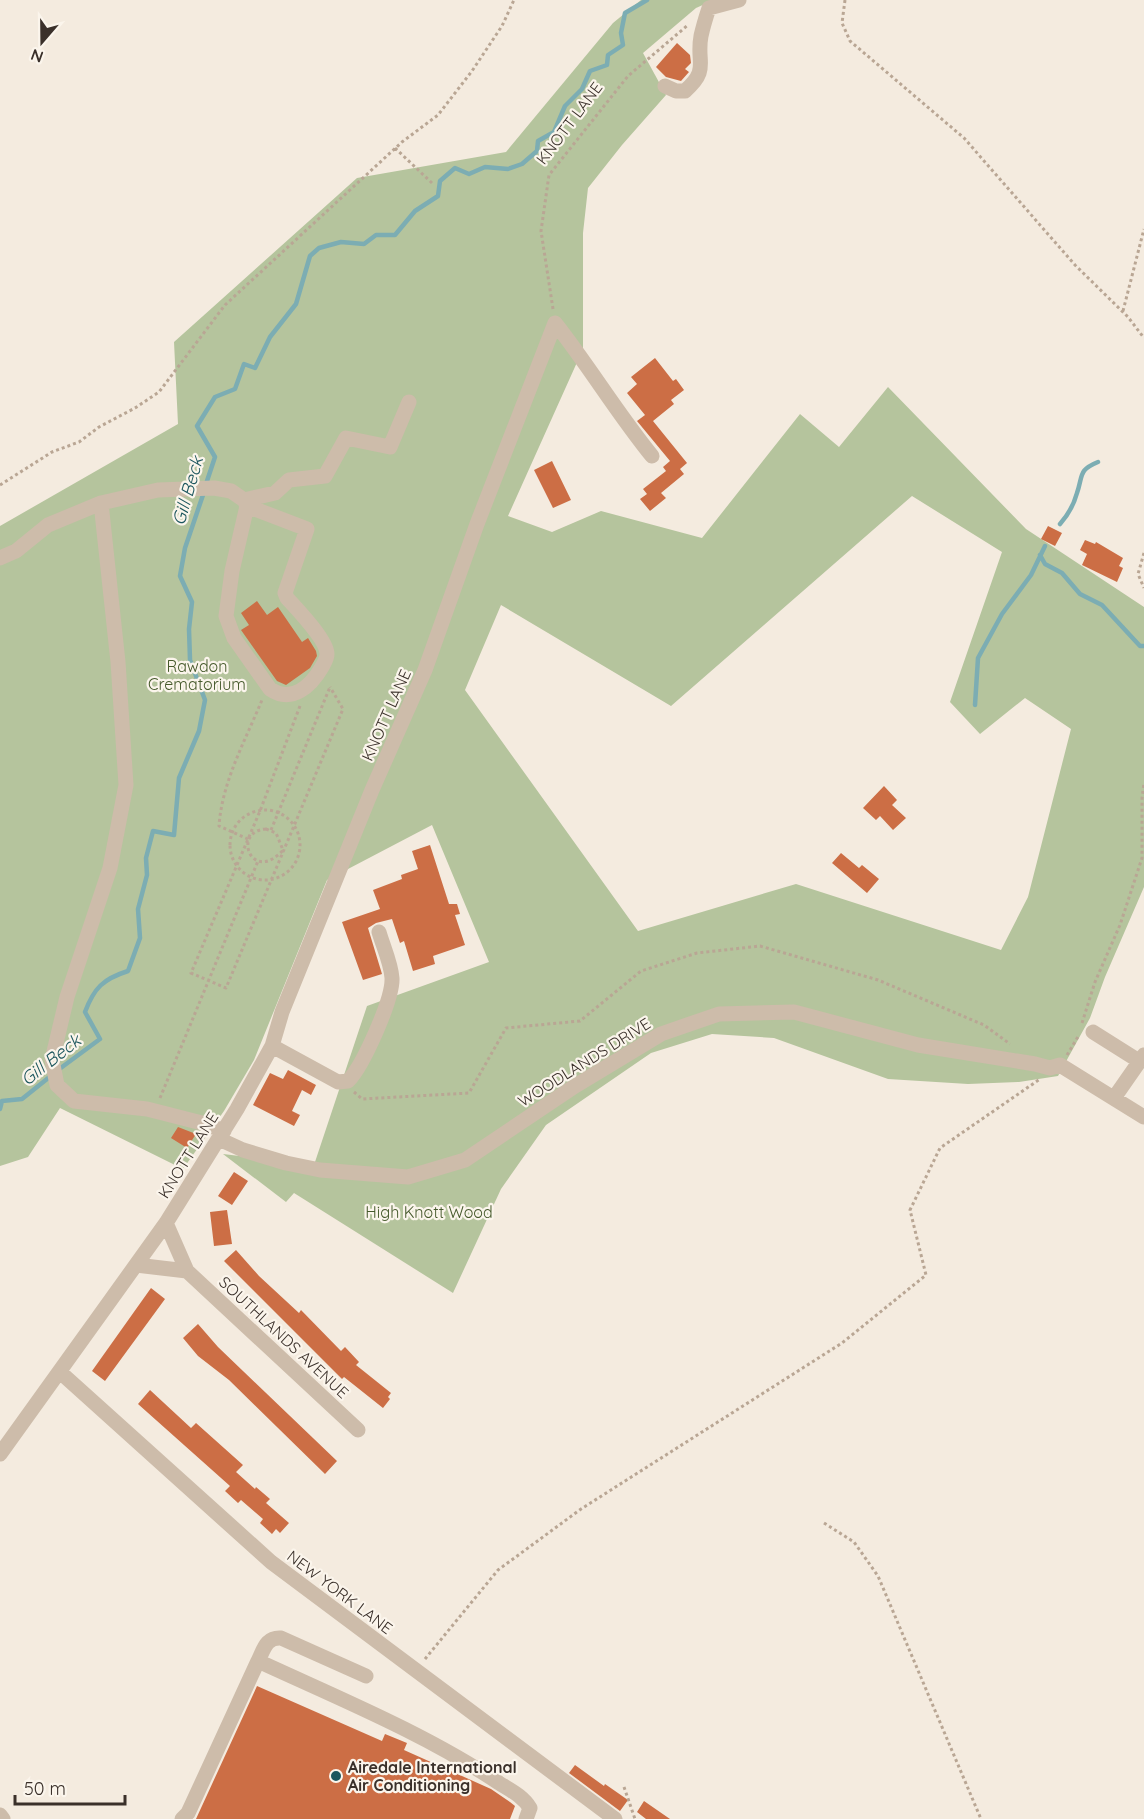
<svg xmlns="http://www.w3.org/2000/svg" width="1144" height="1819" font-family="Quicksand,sans-serif">
<rect width="100%" height="100%" fill="#f4ebdf"/>
<path fill="#b5c49d" fill-rule="evenodd" d="M641,0H714L696,8L643,53L666,95L622,145L588,188L583,233V349L508,516L552,532L601,511L702,538L800,414L839,447L888,387L1026,529L1144,607V887L1105,977L1090,1018L1058,1076L1019,1082L968,1084L888,1079L774,1038L712,1034L651,1053L546,1125L501,1189L453,1293L294,1193L286,1202L223,1154L314,1165L367,1006L489,962L432,825L327,880L254,1060L224,1111L183,1169L60,1108L28,1157L0,1166V526L178,424L174,342L357,178L506,152L613,23ZM912,496L1002,552L950,702L980,734L1025,698L1071,729L1028,897L1001,950L796,884L638,931L465,690L501,605L671,706Z"/>
<g fill="none" stroke-linecap="round" stroke-linejoin="round">
<path stroke="#7cadb3" stroke-width="4.5" d="M206,484L215,457L197,426L215,397L235,389L244,364L255,368L270,337L296,304L310,256L319,248L341,242L364,244L376,235H395L415,211L438,196L440,181L455,168L469,174L485,167L508,169L522,164L537,151L538,141L554,132L565,106L582,89L590,71L607,65L608,55L623,45L621,33L625,13L647,0
M1060,524C1068,515 1074,504 1077,493C1083,476 1078,470 1098,462
M1040,555L1045,564L1062,573L1080,594L1102,605L1140,646H1144
M975,705L978,658L1002,614L1031,575L1045,546
M58,1070L100,1039L85,1012C94,988 103,979 128,971L140,938L138,909L147,875L146,858L153,831L174,835L179,778L199,731L205,700L190,660L189,629L192,602L180,576L185,548L204,492
M0,1109L2,1101L22,1099L52,1075"/>
</g>
<path fill="#cc6e45" d="M677,43L690,55L691,63L685,69L689,72L681,81L666,77L656,67Z
M655,358L673,381L676,379L684,390L671,400L674,404L653,421L687,463L680,469L684,474L661,493L666,498L650,511L640,499L647,494L643,489L666,471L663,467L670,461L637,421L645,415L627,393L637,384L631,377Z
M552,461L571,500L553,508L534,470Z
M1048,526L1062,533L1055,546L1041,539Z
M1085,540L1095,544L1096,542L1123,558L1119,566L1123,568L1117,582L1082,565L1087,554L1080,550Z
M257,601L267,615L278,607L302,642L308,638L316,651L317,656L310,668L286,685L277,681L241,630L249,625L241,613Z
M884,786L897,800L892,805L906,818L893,830L880,816L876,820L863,808Z
M430,845L449,904H457L460,914L455,915L465,945L433,956L435,964L413,971L404,941L400,943L392,919L376,923L368,928L382,974L363,980L342,922L380,909L373,890L402,879L401,875L418,869L412,851Z
M841,853L859,868L862,865L879,879L867,893L832,863Z
M288,1070L316,1085L311,1095L302,1090L292,1111L300,1115L294,1126L253,1105L270,1073L283,1079Z
M178,1127L196,1134L187,1148L171,1138Z
M234,1172L248,1181L232,1205L218,1196Z
M227,1210L232,1244L214,1246L210,1212Z
M236,1250L259,1276L299,1313L301,1310L341,1351L345,1347L359,1362L356,1365L391,1393L388,1397L390,1399L383,1408L344,1377L342,1379L224,1261Z
M151,1288L165,1299L105,1381L92,1371Z
M198,1324L218,1347L337,1461L325,1474L229,1380L198,1356L183,1338Z
M150,1390L191,1428L196,1423L243,1465L236,1472L255,1489L256,1487L270,1499L266,1503L289,1523L280,1533L276,1529L272,1534L260,1523L263,1519L241,1500L238,1503L225,1491L230,1486L138,1404Z
M257,1686L382,1741L385,1734L407,1743L404,1750L491,1789L510,1802L515,1806L510,1819H196Z
M575,1765L604,1786L605,1784L628,1800L620,1811L569,1773Z
M644,1801L670,1819H646L637,1812Z"/>
<g fill="none" stroke-linecap="round" stroke-linejoin="round">
<path stroke="#b9a694" stroke-width="3" stroke-dasharray="3 3" stroke-linecap="butt" d="M845,0L842,23L850,41L964,138L1075,265L1128,317L1144,338
M395,148L432,183
M553,309L541,231L549,175L628,76L688,25
M1123,311L1144,229
M0,485L52,452L79,442L99,427L135,408L159,392L225,305L402,142L438,115L472,71L502,26L514,0
M1144,553L1138,574L1144,588
M300,706L260,811L191,973L226,988L343,709L330,687
M230 845a35 35 0 1 1 70 0a35 35 0 1 1-70 0Z
M266,829L276,833L283,850C252,885 231,831 266,829Z
M271,830L330,687
M248,839L219,826C222,782 245,741 262,700
M1082,1023L1095,982L1120,925L1142,858V798L1144,783
M1067,1055L1079,1035
M354,1092L362,1099L469,1093L506,1028L580,1021L641,971L697,953L760,946L878,980L984,1025L1010,1044
M160,1098L258,861
M824,1523L854,1542L878,1576L981,1819
M425,1659L498,1570L581,1509L842,1343L926,1275L910,1210L940,1148L1040,1079
M624,1787L635,1819"/>
<path stroke="#cdbcaa" stroke-width="15" d="M665,86L676,91H685C710,69 696,63 701,36C703,27 706,17 709,8L739,0
M555,323C589,366 617,413 652,456
M244,500L275,493L289,480L325,476L346,438L390,447L409,402
M101,503L118,662L126,785L110,868L67,997L52,1060L57,1085L74,1101L147,1109L202,1123L224,1131
M0,558L16,551L48,525L101,503L158,490L214,488L231,491L244,500L247,506L307,529L285,593L287,598C297,609 327,640 327,654C327,659 324,663 322,667C311,686 292,704 270,689L234,638L226,616L232,571L247,506
M1093,1032L1139,1061
M272,1046L338,1082L348,1081C363,1066 393,999 392,978C391,963 383,946 379,932
M1114,1098L1144,1055
M219,1139L243,1150L286,1163L320,1170L408,1177L465,1160L575,1086L661,1034L719,1014L794,1012L918,1045L1035,1064L1050,1068L1060,1065L1144,1117
M166,1223L187,1271L358,1430
M136,1265L187,1271
M60,1372L271,1562L615,1819
M0,1454L166,1223L237,1109L272,1046L282,1012L372,790L425,670L477,524L555,323
M258,1661C264,1649 266,1637 281,1638L366,1676
M0,1815L3,1819
M182,1819L188,1813L258,1661C338,1698 426,1734 499,1783C510,1790 523,1796 530,1808L526,1819"/>
</g>
<circle fill="#1c565e" stroke="#fbf5ec" stroke-width="2" cx="336" cy="1776" r="6"/>
<g text-anchor="middle" stroke-width="4.5" stroke-linejoin="round" paint-order="stroke">
<g font-size="16" fill="#3a302a" stroke="#fbf5ec">
<text transform="translate(569 123) rotate(-53)" y="6">KNOTT LANE</text>
<text transform="translate(386 715) rotate(-66)" y="6">KNOTT LANE</text>
<text transform="translate(584 1062) rotate(-32)" y="6">WOODLANDS DRIVE</text>
<text transform="translate(188 1155) rotate(-58)" y="6">KNOTT LANE</text>
<text transform="translate(284 1337) rotate(43)" y="6">SOUTHLANDS AVENUE</text>
<text transform="translate(340 1592) rotate(37)" y="6">NEW YORK LANE</text>
</g>
<g font-size="16" fill="#465a2c" stroke="#fbf5ec">
<text x="197" y="672">Rawdon<tspan x="197" dy="18">Crematorium</tspan></text>
<text x="429" y="1218">High Knott Wood</text>
</g>
<g font-size="16" font-weight="bold" fill="#3a302a" stroke="#fbf5ec" text-anchor="start">
<text x="348" y="1773">Airedale International<tspan x="348" dy="18">Air Conditioning</tspan></text>
</g>
<g font-size="18" font-style="italic" fill="#1c565e" stroke="#fbf5ec">
<text transform="translate(188 491) rotate(-74)" y="6">Gill Beck</text>
<text transform="translate(51 1060) rotate(-38)" y="6">Gill Beck</text>
</g>
</g>
<g transform="translate(42 42) rotate(200)" stroke="#fbf5ec" stroke-width="4.5" paint-order="stroke">
<path d="M0-4.5L10 22L0 15L-10 22Z" fill="#3a302a"/>
<text y="-9" font-size="16" font-weight="bold" text-anchor="middle" fill="#3a302a">N</text>
</g>
<path d="M15 1795v9h110v-9" fill="none" stroke="#3a302a" stroke-width="3"/>
<text x="24" y="1795" font-size="18" fill="#3a302a" stroke="#fbf5ec" stroke-width="4.5" paint-order="stroke">50 m</text>
</svg>
